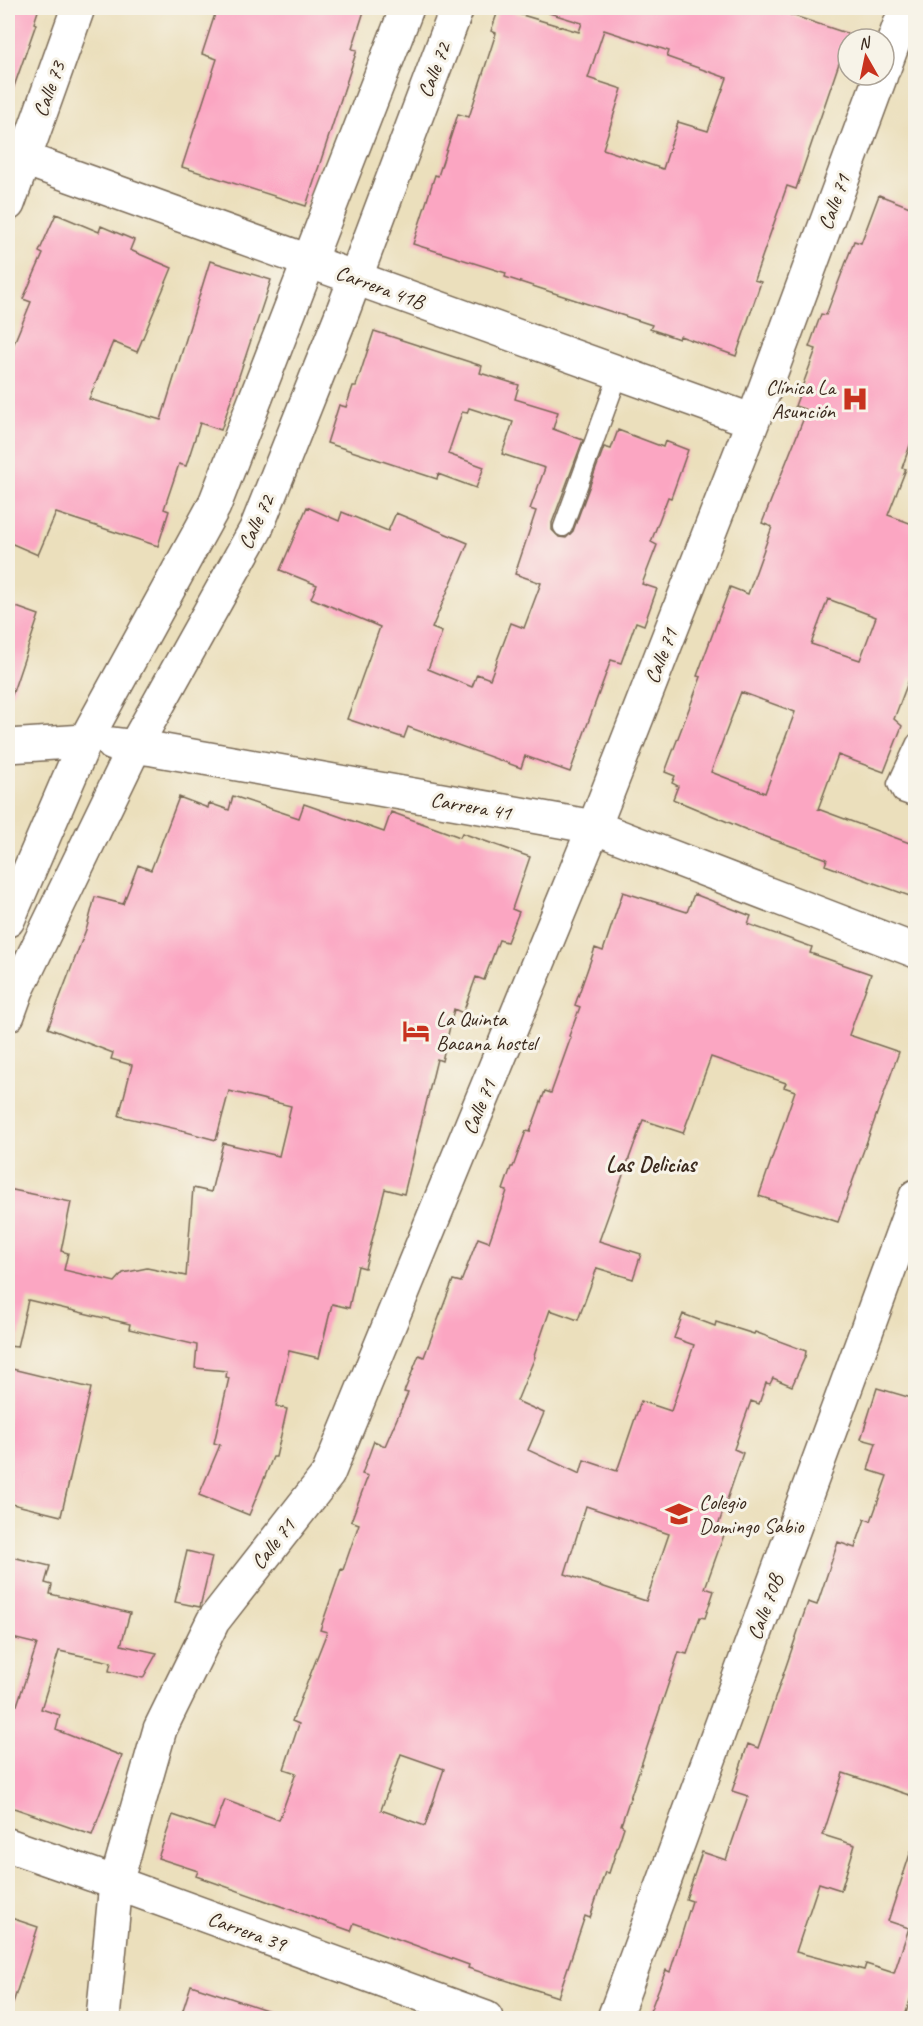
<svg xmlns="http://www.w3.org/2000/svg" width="923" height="2026" font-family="Caveat,sans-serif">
<rect width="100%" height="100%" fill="#f7f3e8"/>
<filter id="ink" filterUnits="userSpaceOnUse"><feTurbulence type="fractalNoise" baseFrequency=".0167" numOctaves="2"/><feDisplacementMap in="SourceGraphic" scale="12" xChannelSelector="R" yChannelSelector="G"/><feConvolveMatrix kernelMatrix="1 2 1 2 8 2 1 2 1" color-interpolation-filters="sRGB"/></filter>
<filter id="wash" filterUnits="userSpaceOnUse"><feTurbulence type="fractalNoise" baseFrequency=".008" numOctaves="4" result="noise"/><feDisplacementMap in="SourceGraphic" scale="24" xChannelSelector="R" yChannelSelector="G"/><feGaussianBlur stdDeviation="1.35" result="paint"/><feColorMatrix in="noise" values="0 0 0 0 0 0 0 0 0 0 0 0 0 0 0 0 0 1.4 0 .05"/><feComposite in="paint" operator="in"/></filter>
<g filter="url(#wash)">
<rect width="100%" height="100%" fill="#ebdfbc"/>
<g id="blocks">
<path fill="#fba6c2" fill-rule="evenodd" d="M8,8H39L34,23L36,24L11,95L8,94Z
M217,8H365L352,49L357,50L306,206L182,167L217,59L202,54Z
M499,8L579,32L582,23L549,13L550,8H770L849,34L796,189L787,186L754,280L761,282L736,356L680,336L679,339L650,329L652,325L505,277L506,273L413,244L435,175L438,176L458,114L469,117L496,33L491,31ZM604,30L669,51L667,57L727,78L708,131L678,122L663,169L603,149L622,89L588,78Z
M879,195L915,209V431L902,468L906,469L888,515L915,525V680L910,677L894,719L902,726L884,772L838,755L818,809L915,845V898L825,865L827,859L747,830L675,800L673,799L678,786L672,783L675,776L665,772L701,677L697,676L730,587L748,594L772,527L762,523L807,410L795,406L816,349L809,347L821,314L826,315L854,241L861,243ZM828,599L876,617L860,660L811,644ZM741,692L795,712L765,793L711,772Z
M56,214L99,232L101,226L134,240L130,250L172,268L137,352L113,342L89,399L161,420L210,261L271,280L221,430L200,423L186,466L179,464L164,509L169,511L158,546L56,513L38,555L8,542V358L31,302L23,299L43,254L39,252Z
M374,331L482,366L480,373L519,385L515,399L558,412L553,429L583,440L552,523V530L559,537L566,538L573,531L604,447L611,449L618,430L663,447L665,441L688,450L671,498L668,497L651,542L657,545L642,584L657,589L644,625L636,622L621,663L611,660L570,772L525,756L521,768L408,727L404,738L347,719L380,627L311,598L317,585L280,570L307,507L339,521L342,512L388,531L396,513L468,543L432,628L442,632L428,669L472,687L477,674L490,679L511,623L524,628L541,583L515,574L536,511L530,509L545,468L502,454L513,422L469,408L467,413L462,412L448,454L484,467L476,488L438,474L437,479L327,443L339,405L346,407L353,386H356Z
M8,604L39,615L12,695H8Z
M233,796L299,818L304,804L384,832L391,812L460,837L462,833L530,857L512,909L519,912L507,942L499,940L484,980L476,977L463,1013L454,1009L442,1061L437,1059L404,1194L385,1189L365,1268L358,1266L349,1308L332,1304L319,1358L289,1351L276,1406L287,1409L276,1457H273L249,1515L199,1495L220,1445L214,1443L229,1378L226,1377L227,1371L195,1368L197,1345L129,1329L130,1324L28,1300L17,1347L8,1346V1189L71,1202L61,1251L68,1253L64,1270L115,1282L123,1273L147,1268L186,1276L193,1188L211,1192L223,1143L279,1156L291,1106L229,1091L216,1140L186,1132V1131L119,1116L132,1065L111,1059L113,1053L48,1028L87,927L95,897L123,904L138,865L151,870L179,797L208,808L209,803L229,810Z
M623,892L687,912L694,894L751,916L748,924L812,947L810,953L871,974L849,1035L899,1052L838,1222L759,1196L795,1091L784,1087L786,1083L711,1057L683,1133L643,1120L599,1241L641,1254L633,1279L597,1268L578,1320L550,1310L534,1356L535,1357L517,1401L544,1413L528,1450L580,1474L584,1460L617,1471L641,1401L671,1411L694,1345L674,1338L683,1314L715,1326L716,1322L754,1334L755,1332L806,1351L805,1357L792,1386L773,1378L770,1384L766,1383L759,1404L751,1401L734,1449L743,1453L716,1532L724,1535L705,1588L714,1591L705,1618L700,1617L687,1654L679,1652L621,1825L624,1827L609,1873L605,1872L590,1918L585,1916L558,1997L468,1968L469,1965L354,1923L351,1931L196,1876L198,1871L158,1858L173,1815L214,1829L225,1800L279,1820L296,1773L284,1769L299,1724L292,1721L327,1632L320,1630L341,1569L343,1570L359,1524L351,1521L368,1476L362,1474L374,1441L385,1446L408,1393L404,1392L419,1355L424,1357L453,1280L461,1282L478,1238L489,1242L507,1191L503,1190L511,1167H513L526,1131L530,1132L545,1091L551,1093L571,1037L569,1036L580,1007L575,1005L595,948L603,951ZM586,1506L669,1534L646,1601L565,1574ZM401,1754L444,1769L425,1826L381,1810Z
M8,1368L91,1388L61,1516L8,1503Z
M877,1388L915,1399V1777L909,1795L843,1773L823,1835L855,1845L841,1890L819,1883L796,1952L864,1970L866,1964L894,1973L909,1928L888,1921L911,1851L915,1852V1985L904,2019H647L666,1970L670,1972L692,1901L686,1899L702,1852L726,1860L748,1796L732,1791L748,1744L758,1748L808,1602L817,1605L838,1542L855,1548L865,1519L871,1521L887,1476L868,1470L876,1443L861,1439Z
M187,1551L212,1557L200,1607L175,1602Z
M8,1556L50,1566L45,1583L52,1585L50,1594L130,1613L121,1645L157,1653L143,1678L109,1671L111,1662L59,1651L41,1709L60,1715L56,1730L122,1756L92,1835L8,1806V1703L17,1705L37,1644L8,1637Z
M8,1917L38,1927L12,2006H8Z
M191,1985L279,2014L278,2019H180Z"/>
</g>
</g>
<g filter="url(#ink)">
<use href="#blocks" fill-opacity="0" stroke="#796955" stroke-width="1.5"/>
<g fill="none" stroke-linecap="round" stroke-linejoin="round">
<defs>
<path id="lane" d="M563,527L619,373
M916,743L897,784L902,793L916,798"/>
<path id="street" d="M884,68L906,8
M8,153L753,421
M8,204L78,8
M8,746L85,741
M8,1845L116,1883L486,2018
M103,2018L116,1883L160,1729L213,1621L328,1474L594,827L753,421L881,75
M614,2018L916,1196"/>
<path id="secondary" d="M113,744L153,749L594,827L916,951
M8,920L85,741L214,506L407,8
M8,1015L17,990L135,746L256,529L341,316L457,8"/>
</defs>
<use href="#lane" stroke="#796955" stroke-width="21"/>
<use href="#street" stroke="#796955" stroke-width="36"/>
<use href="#secondary" stroke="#796955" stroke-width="36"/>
<use href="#lane" stroke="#fff" stroke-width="18"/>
<use href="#street" stroke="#fff" stroke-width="33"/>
<use href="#secondary" stroke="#fff" stroke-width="33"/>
</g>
</g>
<defs>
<symbol id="hospital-bare" viewBox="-9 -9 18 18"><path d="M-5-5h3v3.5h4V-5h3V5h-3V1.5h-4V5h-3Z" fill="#c8321e" stroke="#f7f3e8" stroke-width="2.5" paint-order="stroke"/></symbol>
<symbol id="hotel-bare" viewBox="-9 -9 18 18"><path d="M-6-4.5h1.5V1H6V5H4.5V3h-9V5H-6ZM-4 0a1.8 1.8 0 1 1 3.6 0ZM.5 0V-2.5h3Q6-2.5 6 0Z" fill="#c8321e" stroke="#f7f3e8" stroke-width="2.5" paint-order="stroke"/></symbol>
<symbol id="school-bare" viewBox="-9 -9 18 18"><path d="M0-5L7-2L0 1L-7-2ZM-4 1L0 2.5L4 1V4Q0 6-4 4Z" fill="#c8321e" stroke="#f7f3e8" stroke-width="2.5" paint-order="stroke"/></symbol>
</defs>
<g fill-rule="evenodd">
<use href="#hospital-bare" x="836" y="380" width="38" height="38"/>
<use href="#hotel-bare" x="397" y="1012" width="38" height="38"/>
<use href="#school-bare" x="660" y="1495" width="38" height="38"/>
</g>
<g text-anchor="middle" stroke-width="6" stroke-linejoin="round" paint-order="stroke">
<g font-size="21" fill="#3b2a1e" stroke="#f7f3e8">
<text transform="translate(434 70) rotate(-69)" y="7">Calle 72</text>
<text transform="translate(49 89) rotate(-70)" y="7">Calle 73</text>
<text transform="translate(834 202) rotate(-70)" y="7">Calle 71</text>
<text transform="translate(380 287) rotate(20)" y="7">Carrera 41B</text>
<text transform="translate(256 522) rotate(-65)" y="7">Calle 72</text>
<text transform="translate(661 656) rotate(-69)" y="7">Calle 71</text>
<text transform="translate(471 806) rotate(10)" y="7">Carrera 41</text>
<text transform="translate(479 1107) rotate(-68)" y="7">Calle 71</text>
<text transform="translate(273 1544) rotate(-52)" y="7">Calle 71</text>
<text transform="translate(765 1607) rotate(-70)" y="7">Calle 70B</text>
<text transform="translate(247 1931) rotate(20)" y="7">Carrera 39</text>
</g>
<g font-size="21" fill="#3b2a1e" stroke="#f7f3e8" text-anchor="start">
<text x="835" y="394" text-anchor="end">Clínica La<tspan x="835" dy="24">Asunción</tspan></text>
<text x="436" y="1026">La Quinta<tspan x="436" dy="24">Bacana hostel</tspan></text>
<text x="699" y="1509">Colegio<tspan x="699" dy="24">Domingo Sabio</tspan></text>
</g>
<g font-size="22" font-weight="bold" fill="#3b2a1e" stroke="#f7f3e8">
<text x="651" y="1172">Las Delicias</text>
</g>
</g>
<rect width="923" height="2026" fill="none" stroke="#f7f3e8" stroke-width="30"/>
<g transform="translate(866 57) rotate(351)"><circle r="28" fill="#f7f3e8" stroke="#aca397" stroke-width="1.5"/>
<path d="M0-4.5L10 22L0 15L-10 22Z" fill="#c8321e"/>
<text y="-9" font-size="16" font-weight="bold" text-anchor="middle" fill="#3b2a1e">N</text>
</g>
</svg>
